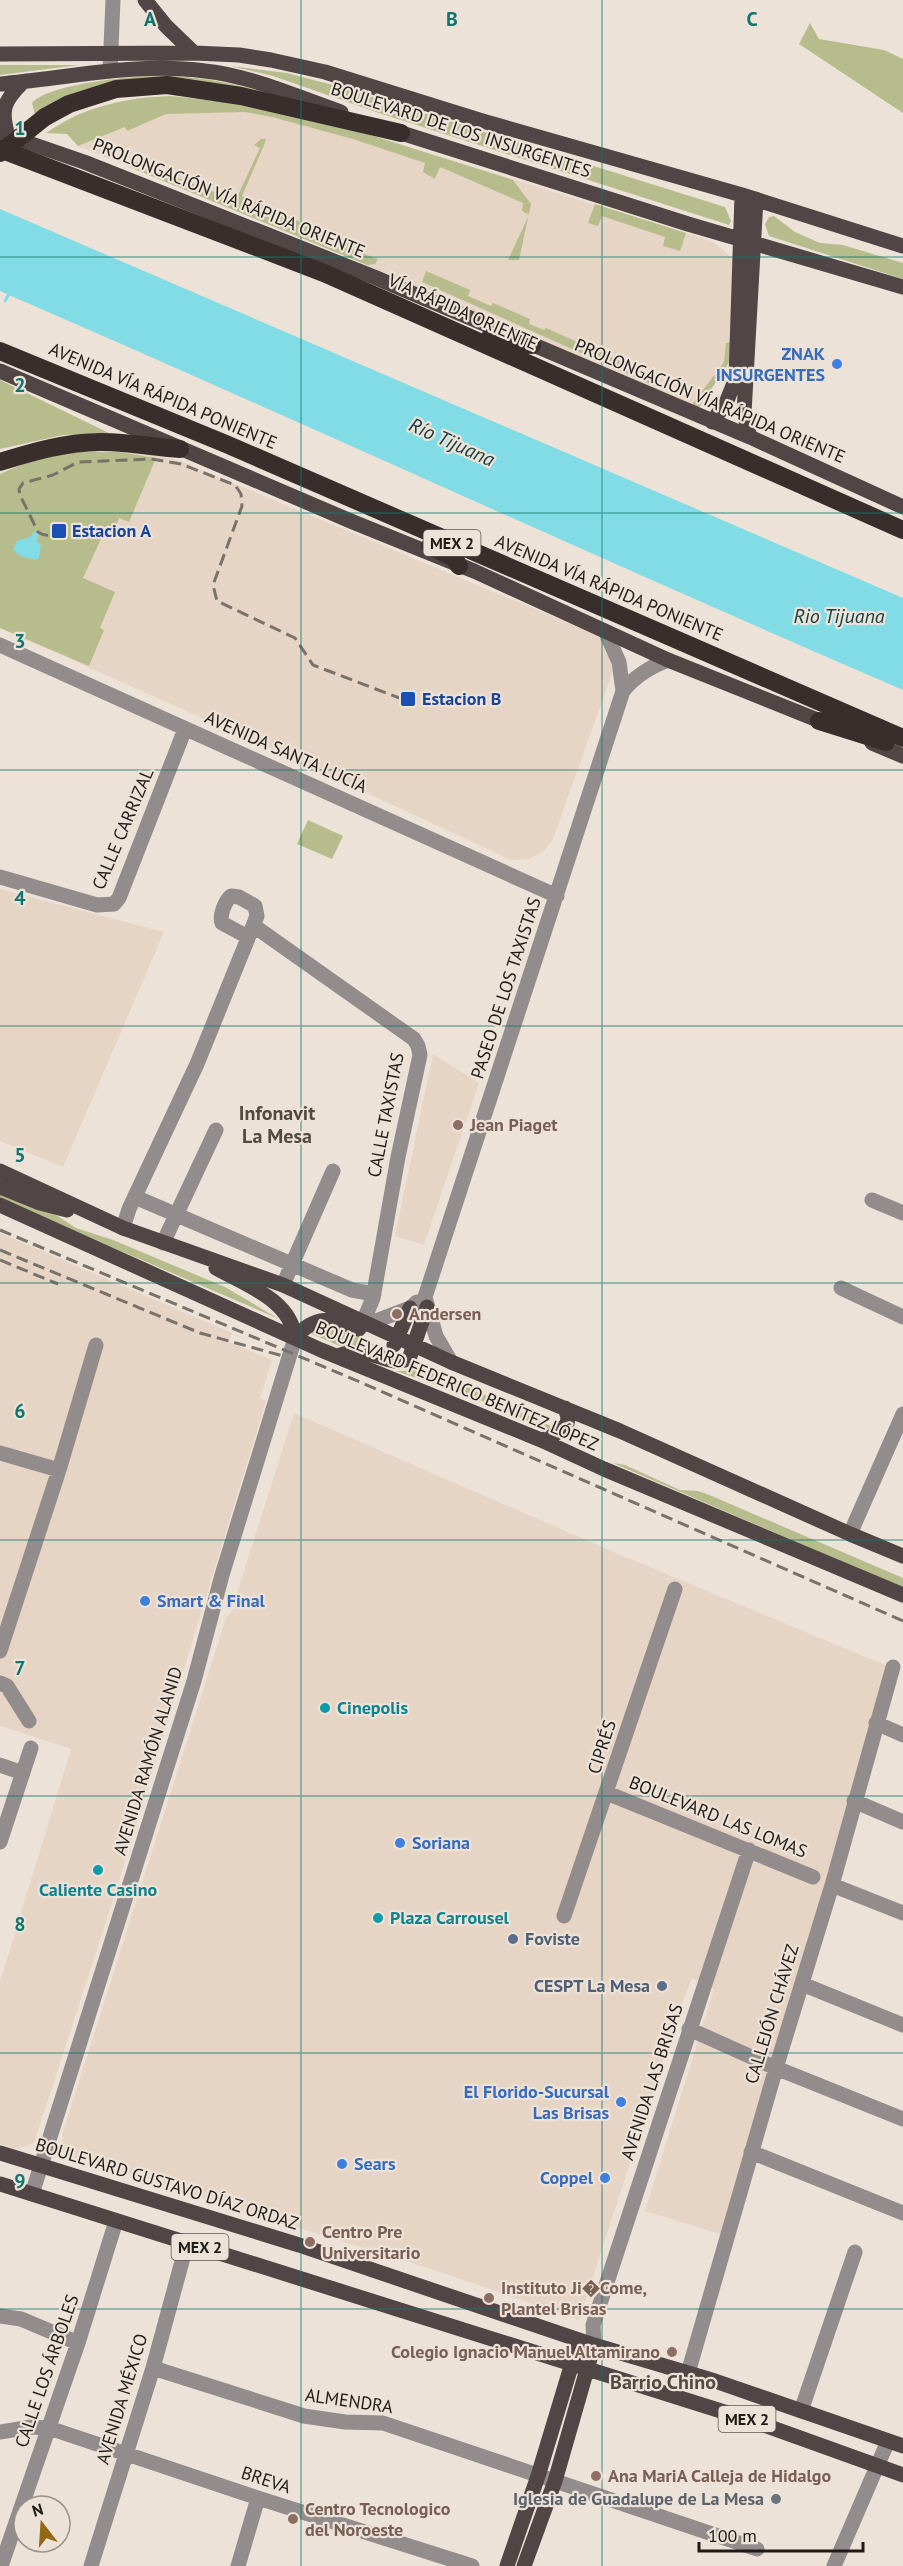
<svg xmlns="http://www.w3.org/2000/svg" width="903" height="2566" font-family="'PT Sans',sans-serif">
<rect width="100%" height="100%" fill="#ede2d7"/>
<path fill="#e6d5c5" d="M273,110L351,129L712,241L725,251L733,260L732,358L698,409L390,275L78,146L164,111Z
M80,452L154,454L183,462L597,635L607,643L612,657V674L552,841L543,852L529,859L511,860L279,752L0,628V474L61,454Z
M0,889L164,932L63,1167L0,1141Z
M433,1054L479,1083L424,1245L395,1236Z
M0,1233L232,1333L229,1342L272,1360L260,1398L266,1401L115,1894L34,2143L18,2149L0,2144V1982L71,1749L0,1726Z
M294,1413L609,1550L887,1666L723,2235L645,2211L714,1989L692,1978L679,2012L579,2320L437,2271L63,2154L62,2135L226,1618L233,1609L242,1607L245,1596L237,1593Z"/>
<path fill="#b6bc8b" d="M810,23L819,39L884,50L903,59V113L799,44Z
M0,65H79L0,75Z
M231,66L287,73L340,87L725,207L731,221L729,225L379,113L273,76Z
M158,75C212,77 248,87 299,101L160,79L36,119L32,103C50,83 131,77 158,75Z
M170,96L234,103L351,129L513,180L531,204L519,260H508L529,215L522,211L523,203L440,167L435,179L423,172L425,163L353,139L272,117L245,112L166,114L127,131L125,127L78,146L67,134L46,133C85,106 124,98 170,96Z
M261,139H266L264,145L242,196L354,246L353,250L378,259L375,264L367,265L125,165L131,160L227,197L239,193L260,148L254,145Z
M595,204L686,233L680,251L663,246L665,237L602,216L598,226L588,223Z
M774,216L795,232L820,243L843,245L903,263V279L769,236L765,224L769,217Z
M426,271L470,290L468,296L491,306L493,303L530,319L529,324L544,330L546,328L658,378L655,386L422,282Z
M733,342L732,358L698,409L691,406L724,362L726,343Z
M0,380L2,381L109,433L63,435L0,449Z
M80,452H119L156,458L129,522L119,518L114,532L106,528L83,578L115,592L100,628L104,630L89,666L0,628V474C25,462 52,455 80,452Z
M308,820L343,836L332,859L297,844Z
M0,1192L56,1215L76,1228L113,1240L225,1287L279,1319L0,1199Z
M314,1327H342L398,1358L352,1346L342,1347L312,1334L310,1332Z
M411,1366L453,1380L551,1426L553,1430H548L485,1402L396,1371H406Z
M613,1463L625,1465L680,1490L698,1491L707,1494L903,1578V1588Z"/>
<path fill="#81dce5" d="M0,209L903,598V690C601,560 302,422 0,291Z
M34,531L39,532L37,542L41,545L39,558L35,560L21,556L13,550L17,541L32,536Z"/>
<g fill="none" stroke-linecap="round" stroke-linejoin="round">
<path stroke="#81dce5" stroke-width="3" d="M5,301L10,292"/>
<path stroke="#938c8c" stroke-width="15" d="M110,71L113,0
M606,633L619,662L623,691
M0,645L557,896
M0,877L97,905L114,904L119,898L185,729
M254,926L414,1039L418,1046L420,1055L398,1157L373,1298L363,1322
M135,1197L352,1290L374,1294
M872,1200L903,1213
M123,1228L129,1209L197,1064L257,916L255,906L239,897L231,896C225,901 219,916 222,923L248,937
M163,1243L216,1130
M283,1285L333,1171
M841,1288L903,1317
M368,1324L410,1308L417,1302
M451,1362L436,1336L425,1297L623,691C635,676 650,667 668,660
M0,1453L59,1470
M850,1534L903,1414
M0,1651L59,1470L96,1345
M0,1683L7,1686L29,1721
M876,1723L903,1735
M0,1765L23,1773
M607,1793L813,1877
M854,1801L903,1822
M0,1842L31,1748
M832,1885L903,1913
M564,1916L675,1589
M802,1984L903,2025
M689,2029L776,2068L903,2119
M751,2152L903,2213
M32,2194L194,1681L222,1575L295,1338
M0,2316L21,2319L78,2343
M594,2345L593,2325L749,1850
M153,2368L304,2416L345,2422L383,2423L757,2549
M688,2373L776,2068L832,1885L893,1667
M801,2411L855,2252
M0,2432L31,2427L49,2428L258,2498L472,2566
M1,2566L78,2343L116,2221
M91,2566L153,2368L187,2243
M238,2566L258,2498
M834,2566L888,2441"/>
<path stroke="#514645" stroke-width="15" d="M145,0L166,26L194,53
M0,54L194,53L239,55L271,60L325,72L479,120L742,195L903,246
M0,84C68,78 137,62 205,71C252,76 297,97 341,112
M392,130L688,224L903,287
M0,133L84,162L374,277L750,437L903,507
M8,136C0,109 4,101 23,82
M0,371L353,522L474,571L668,660L830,725
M712,422L726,403L736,378L742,195
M750,437L744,413L756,199
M872,743L903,756
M0,1171L123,1228L283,1285L451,1362L620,1431L850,1534L903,1556
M0,1187L40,1203L67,1210
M0,1205L321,1350L541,1440L604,1469L903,1595
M216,1268C246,1285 291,1300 295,1338
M295,1338C315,1314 332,1318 359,1329
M394,1345L410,1308
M337,1356C347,1353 355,1351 366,1353C382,1356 392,1365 409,1359L427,1307
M541,1440L553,1436L567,1424L568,1417L565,1408
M0,2153L299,2245L594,2345L715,2381L903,2446
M0,2184L756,2422L903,2475
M507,2566L538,2476L579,2340
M524,2566L555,2481L594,2345"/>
<path stroke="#3a2e2d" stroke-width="18" d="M45,117L69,104L116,89L167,85L241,96L401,133
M0,149L324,273L903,530
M491,335L512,343L532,345
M0,351L226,444L903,738
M0,462C32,452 66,442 101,442C127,442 154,447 180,449
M430,546L454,558L459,566
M819,721L886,742"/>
<path stroke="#79726b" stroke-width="3" stroke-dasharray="12 6" stroke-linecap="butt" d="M63,526C56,534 48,539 38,532L20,495L19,489L23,483L53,475L78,462L151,459L181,464L235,485L241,494L242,506L213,585L217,601L295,638L313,665L415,704
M0,1230L360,1382L903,1621
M0,1250L200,1333L283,1356
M0,1260L58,1284"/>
<path stroke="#3a2e2d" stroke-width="18" d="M0,153L45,117"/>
</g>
<path fill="none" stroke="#0f766e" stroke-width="1.5" stroke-opacity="0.55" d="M301,0V2566M602,0V2566M0,257H903M0,513H903M0,770H903M0,1026H903M0,1283H903M0,1540H903M0,1796H903M0,2053H903M0,2309H903"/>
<g fill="#3f7fe0" stroke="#ede2d7" stroke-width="2">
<circle cx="837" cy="364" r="6"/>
<circle cx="145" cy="1601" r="6"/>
<circle cx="400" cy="1843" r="6"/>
<circle cx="621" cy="2102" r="6"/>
<circle cx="342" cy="2164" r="6"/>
<circle cx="605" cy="2178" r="6"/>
</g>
<g fill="#1a4fb4" stroke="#ede2d7" stroke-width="2">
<rect x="51" y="523" width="16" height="16" rx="3"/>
<rect x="400" y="691" width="16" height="16" rx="3"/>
</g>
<g fill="#8d6e63" stroke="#ede2d7" stroke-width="2">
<circle cx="458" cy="1125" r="6"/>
<circle cx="397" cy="1314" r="6"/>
<circle cx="310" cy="2242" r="6"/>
<circle cx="489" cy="2298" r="6"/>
<circle cx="672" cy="2352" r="6"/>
<circle cx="596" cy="2476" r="6"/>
<circle cx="293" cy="2519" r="6"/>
</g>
<g fill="#0f9aa8" stroke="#ede2d7" stroke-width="2">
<circle cx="325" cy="1708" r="6"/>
<circle cx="98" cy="1870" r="6"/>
<circle cx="378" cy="1918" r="6"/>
</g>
<g fill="#5c6f8a" stroke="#ede2d7" stroke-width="2">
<circle cx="513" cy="1939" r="6"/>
<circle cx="662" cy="1986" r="6"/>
</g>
<circle fill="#6b7280" stroke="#ede2d7" stroke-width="2" cx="776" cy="2499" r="6"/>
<g text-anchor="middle" stroke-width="4.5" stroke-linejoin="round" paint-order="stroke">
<g fill="#ede2d7" stroke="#5d5751" stroke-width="1.5">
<rect x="423.5" y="530" width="57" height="26" rx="4.5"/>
<rect x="171.5" y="2234" width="57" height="26" rx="4.5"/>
<rect x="718.5" y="2406" width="57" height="26" rx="4.5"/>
</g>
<g font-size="16" font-weight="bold" fill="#1f1b17">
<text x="452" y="549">MEX 2</text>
<text x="200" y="2253">MEX 2</text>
<text x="747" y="2425">MEX 2</text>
</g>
<g font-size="18" fill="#1f1b17" stroke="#ede2d7">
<text transform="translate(461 130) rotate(18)" y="6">BOULEVARD DE LOS INSURGENTES</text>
<text transform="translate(229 198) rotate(22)" y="6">PROLONGACIÓN VÍA RÁPIDA ORIENTE</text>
<text transform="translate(463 312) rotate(24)" y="6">VÍA RÁPIDA ORIENTE</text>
<text transform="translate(163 396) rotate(23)" y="6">AVENIDA VÍA RÁPIDA PONIENTE</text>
<text transform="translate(710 401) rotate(23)" y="6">PROLONGACIÓN VÍA RÁPIDA ORIENTE</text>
<text transform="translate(609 588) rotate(23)" y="6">AVENIDA VÍA RÁPIDA PONIENTE</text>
<text transform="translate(286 752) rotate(24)" y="6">AVENIDA SANTA LUCÍA</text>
<text transform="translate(123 829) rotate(-67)" y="6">CALLE CARRIZAL</text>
<text transform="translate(506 988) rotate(-72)" y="6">PASEO DE LOS TAXISTAS</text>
<text transform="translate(386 1115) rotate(-79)" y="6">CALLE TAXISTAS</text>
<text transform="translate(457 1386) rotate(23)" y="6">BOULEVARD FEDERICO BENÍTEZ LÓPEZ</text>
<text transform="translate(602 1747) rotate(-72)" y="6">CIPRÉS</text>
<text transform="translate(148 1761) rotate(-73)" y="6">AVENIDA RAMÓN ALANID</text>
<text transform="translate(718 1817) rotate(22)" y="6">BOULEVARD LAS LOMAS</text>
<text transform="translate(772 2014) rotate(-73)" y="6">CALLEJÓN CHÁVEZ</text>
<text transform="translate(652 2082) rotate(-72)" y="6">AVENIDA LAS BRISAS</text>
<text transform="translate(167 2184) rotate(17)" y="6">BOULEVARD GUSTAVO DÍAZ ORDAZ</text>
<text transform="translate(47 2371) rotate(-71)" y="6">CALLE LOS ÁRBOLES</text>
<text transform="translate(122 2399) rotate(-73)" y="6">AVENIDA MÉXICO</text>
<text transform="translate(349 2401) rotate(8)" y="6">ALMENDRA</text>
<text transform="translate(266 2480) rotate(18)" y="6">BREVA</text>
</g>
<g font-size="18" font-weight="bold" fill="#366cbe" stroke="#ede2d7" text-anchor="end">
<text x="825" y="360">ZNAK<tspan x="825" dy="21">INSURGENTES</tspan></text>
<text x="157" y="1607" text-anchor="start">Smart &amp; Final</text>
<text x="412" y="1849" text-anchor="start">Soriana</text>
<text x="609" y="2098">El Florido-Sucursal<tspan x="609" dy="21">Las Brisas</tspan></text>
<text x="354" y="2170" text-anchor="start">Sears</text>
<text x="593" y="2184">Coppel</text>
</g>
<g font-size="18" font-weight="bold" fill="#164399" stroke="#ede2d7" text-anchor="start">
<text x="72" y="537">Estacion A</text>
<text x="422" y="705">Estacion B</text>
</g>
<g font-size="18" font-weight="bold" fill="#785e54" stroke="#ede2d7" text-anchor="start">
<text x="470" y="1131">Jean Piaget</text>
<text x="409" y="1320">Andersen</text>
<text x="322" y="2238">Centro Pre<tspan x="322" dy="21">Universitario</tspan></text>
<text x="501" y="2294">Instituto Ji�Come,<tspan x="501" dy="21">Plantel Brisas</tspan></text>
<text x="660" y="2358" text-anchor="end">Colegio Ignacio Manuel Altamirano</text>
<text x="608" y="2482">Ana MariA Calleja de Hidalgo</text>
<text x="305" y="2515">Centro Tecnologico<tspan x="305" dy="21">del Noroeste</tspan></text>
</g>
<g font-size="18" font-weight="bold" fill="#0d838f" stroke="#ede2d7" text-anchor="start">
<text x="337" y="1714">Cinepolis</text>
<text x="98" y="1896" text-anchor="middle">Caliente Casino</text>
<text x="390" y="1924">Plaza Carrousel</text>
</g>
<g font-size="18" font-weight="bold" fill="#4e5e75" stroke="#ede2d7" text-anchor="start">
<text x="525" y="1945">Foviste</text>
<text x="650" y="1992" text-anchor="end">CESPT La Mesa</text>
</g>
<g font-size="18" font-weight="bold" fill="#5b616d" stroke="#ede2d7" text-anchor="end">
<text x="764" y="2505">Iglesia de Guadalupe de La Mesa</text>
</g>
<g font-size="20" font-style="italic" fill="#154044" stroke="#ede2d7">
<text transform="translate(452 442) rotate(24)" y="7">Río Tijuana</text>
<text x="839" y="623">Rio Tijuana</text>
</g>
<g font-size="20" font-weight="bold" fill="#524940" stroke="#ede2d7">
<text x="277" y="1120">Infonavit<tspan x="277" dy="23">La Mesa</tspan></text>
<text x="663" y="2389">Barrio Chino</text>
</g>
</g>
<g font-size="20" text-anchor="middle" font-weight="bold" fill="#0f766e" stroke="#ede2d7" stroke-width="4.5" stroke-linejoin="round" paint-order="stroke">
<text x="150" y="26">A</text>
<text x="452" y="26">B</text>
<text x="752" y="26">C</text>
<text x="20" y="135">1</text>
<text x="20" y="392">2</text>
<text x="20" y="648">3</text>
<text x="20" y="905">4</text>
<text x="20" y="1162">5</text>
<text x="20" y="1418">6</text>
<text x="20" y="1675">7</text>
<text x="20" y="1931">8</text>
<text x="20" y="2188">9</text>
</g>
<g transform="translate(42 2524) rotate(343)"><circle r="28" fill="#ede2d7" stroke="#9b928a" stroke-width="1.5"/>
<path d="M0-4.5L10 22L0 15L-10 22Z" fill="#936813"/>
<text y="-9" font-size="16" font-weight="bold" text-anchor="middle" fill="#1f1b17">N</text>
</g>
<path d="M699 2542v9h164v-9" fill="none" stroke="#1f1b17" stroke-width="3"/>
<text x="708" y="2542" font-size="18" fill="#1f1b17" stroke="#ede2d7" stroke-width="4.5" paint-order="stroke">100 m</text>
</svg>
